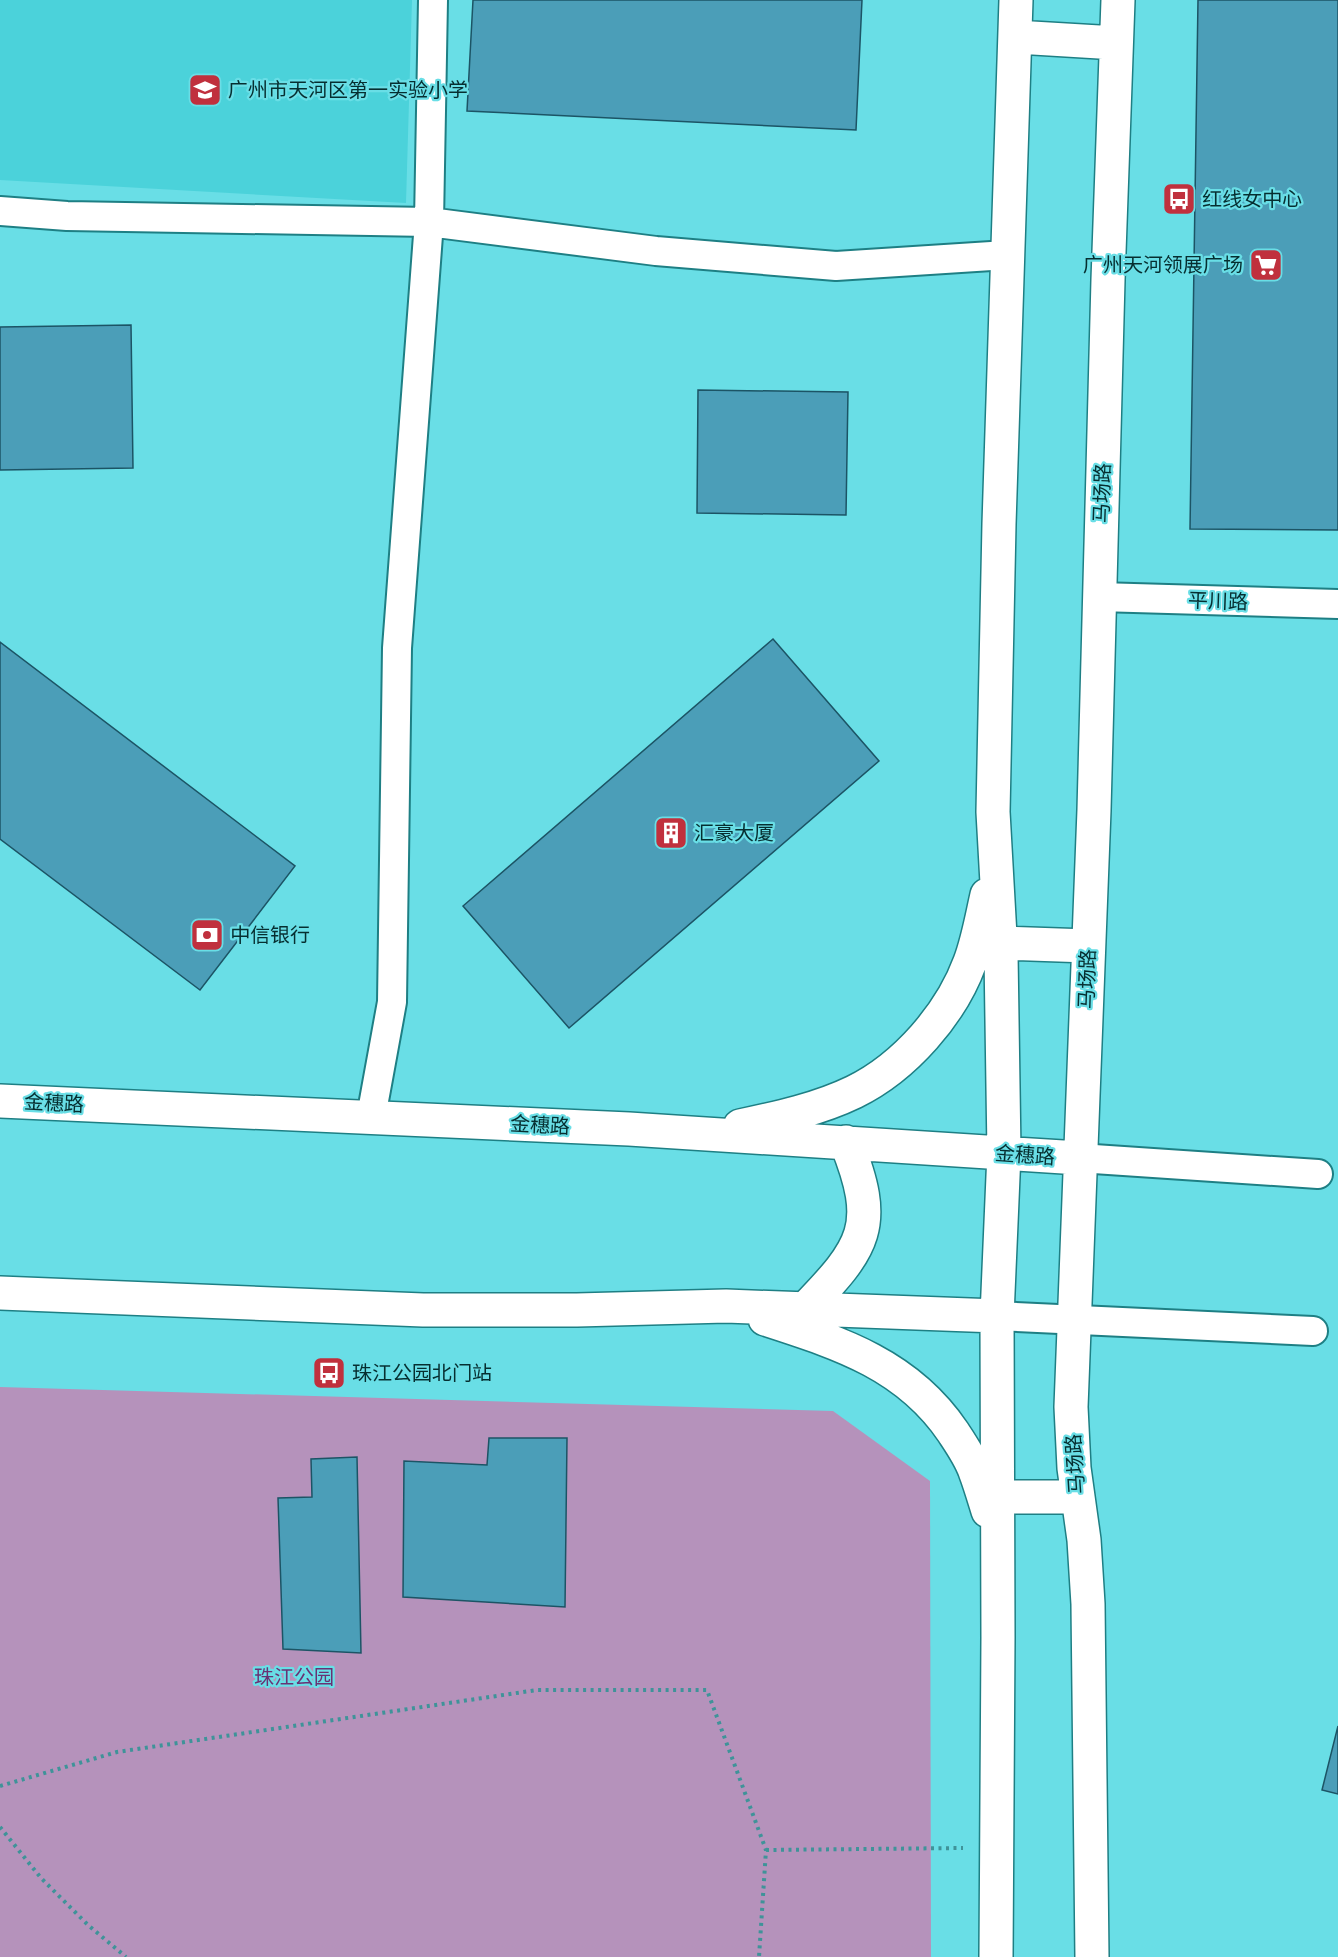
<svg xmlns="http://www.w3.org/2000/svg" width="1338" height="1957" font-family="Ubuntu,'Noto Sans SC',sans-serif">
<rect width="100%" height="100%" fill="#69dee6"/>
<path fill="#4bd2da" d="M0,0H412L406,203L0,180Z"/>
<path fill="#b592bb" d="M0,1387L833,1411L930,1481L931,1957H0Z"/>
<path fill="#4b9eb8" stroke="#1c5465" stroke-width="1.5" d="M473,0H862L856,130L467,111Z
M1198,0H1338V530L1190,529Z
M131,325L133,468L0,470V327Z
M698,390L848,392L846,515L697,513Z
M773,639L879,761L569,1028L463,906Z
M0,642L295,866L200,990L0,839Z
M489,1438H567L565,1607L403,1597L404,1461L487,1465Z
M357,1457L361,1653L283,1649L278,1498L312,1497L311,1459Z
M1338,1726V1794L1322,1790Z"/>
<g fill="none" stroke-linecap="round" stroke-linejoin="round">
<defs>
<path id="street" d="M0,211L67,216L429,222L656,251L836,266L1007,255
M1099,597L1338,604
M371,1117L392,1002L397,648L429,222L433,0
M1079,1158L1318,1174
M997,1316L1313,1331"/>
<path id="secondary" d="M1015,37L1116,43
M1000,943L1088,946
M0,1101L629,1129L1079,1158
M740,1126C778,1118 819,1109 854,1092C905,1067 951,1014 970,962C978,941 982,917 987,895
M0,1293L423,1310H577L726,1306L997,1316
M805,1309C865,1247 880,1226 846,1142
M765,1319C839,1343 907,1364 953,1432C961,1444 970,1457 975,1471C980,1484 984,1498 988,1511
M998,1497H1077
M996,1957L998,1637L997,1316L1004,1153L1001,954L993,812L999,524L1016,0
M1092,1957L1088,1604L1084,1540L1074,1468L1071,1407L1094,810L1108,280L1118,0"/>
</defs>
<use href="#street" stroke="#1e7f84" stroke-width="32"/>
<use href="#secondary" stroke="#1e7f84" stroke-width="36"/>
<path stroke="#3f9399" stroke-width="4" stroke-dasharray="3 4.5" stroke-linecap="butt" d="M0,1786L117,1752L537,1690H707L766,1850L759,1957
M0,1827L41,1878L88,1925L126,1957
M766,1850L963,1848"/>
<use href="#street" stroke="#fff" stroke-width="28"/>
<use href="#secondary" stroke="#fff" stroke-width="33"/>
</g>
<defs>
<symbol id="school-square" viewBox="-11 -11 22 22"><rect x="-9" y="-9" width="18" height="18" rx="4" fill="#c0303d" stroke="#69dee6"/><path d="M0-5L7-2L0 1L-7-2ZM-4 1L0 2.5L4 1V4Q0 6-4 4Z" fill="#fff"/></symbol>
<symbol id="bus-square" viewBox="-11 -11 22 22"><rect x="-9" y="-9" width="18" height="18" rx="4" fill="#c0303d" stroke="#69dee6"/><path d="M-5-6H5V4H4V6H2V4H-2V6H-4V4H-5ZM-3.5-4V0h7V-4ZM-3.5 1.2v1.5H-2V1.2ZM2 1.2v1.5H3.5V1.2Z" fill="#fff"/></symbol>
<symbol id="supermarket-square" viewBox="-11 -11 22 22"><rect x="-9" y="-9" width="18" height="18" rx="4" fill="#c0303d" stroke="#69dee6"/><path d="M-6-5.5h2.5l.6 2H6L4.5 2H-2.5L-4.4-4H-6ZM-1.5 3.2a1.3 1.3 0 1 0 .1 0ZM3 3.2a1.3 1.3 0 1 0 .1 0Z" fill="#fff"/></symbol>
<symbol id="building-square" viewBox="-11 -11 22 22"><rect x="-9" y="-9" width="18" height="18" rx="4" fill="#c0303d" stroke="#69dee6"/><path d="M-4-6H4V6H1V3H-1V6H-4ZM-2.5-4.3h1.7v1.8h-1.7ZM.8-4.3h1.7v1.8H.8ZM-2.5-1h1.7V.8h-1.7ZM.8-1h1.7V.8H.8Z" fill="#fff"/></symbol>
<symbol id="bank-square" viewBox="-11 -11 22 22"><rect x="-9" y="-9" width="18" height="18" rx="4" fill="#c0303d" stroke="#69dee6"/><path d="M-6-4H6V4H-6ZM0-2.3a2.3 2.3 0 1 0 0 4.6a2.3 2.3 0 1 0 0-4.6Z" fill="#fff"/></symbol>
</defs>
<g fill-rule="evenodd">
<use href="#school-square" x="186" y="71" width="38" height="38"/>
<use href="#bus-square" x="1160" y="180" width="38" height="38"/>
<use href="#supermarket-square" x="1247" y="246" width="38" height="38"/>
<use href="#building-square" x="652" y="814" width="38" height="38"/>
<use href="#bank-square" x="188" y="916" width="38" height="38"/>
<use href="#bus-square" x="310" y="1354" width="38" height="38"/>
</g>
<g text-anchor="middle" stroke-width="4.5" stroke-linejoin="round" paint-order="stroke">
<g font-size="20" fill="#062e30" stroke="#69dee6" text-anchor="start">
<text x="228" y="97">广州市天河区第一实验小学</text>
<text x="1202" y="206">红线女中心</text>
<text x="1243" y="272" text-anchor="end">广州天河领展广场</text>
<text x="694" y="840">汇豪大厦</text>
<text x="230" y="942">中信银行</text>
<text x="352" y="1380">珠江公园北门站</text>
</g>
<g font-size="20" fill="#062e30" stroke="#69dee6">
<text transform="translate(1102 493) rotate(-88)" y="7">马场路</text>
<text transform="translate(1218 601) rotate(2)" y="7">平川路</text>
<text transform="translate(1087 979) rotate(-88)" y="7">马场路</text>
<text transform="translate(54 1103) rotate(3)" y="7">金穗路</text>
<text transform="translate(540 1125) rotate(3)" y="7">金穗路</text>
<text transform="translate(1025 1155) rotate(4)" y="7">金穗路</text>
<text transform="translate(1075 1464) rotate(-94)" y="7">马场路</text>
</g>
<g font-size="20" fill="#693273" stroke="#69dee6">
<text x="294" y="1684">珠江公园</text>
</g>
</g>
</svg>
